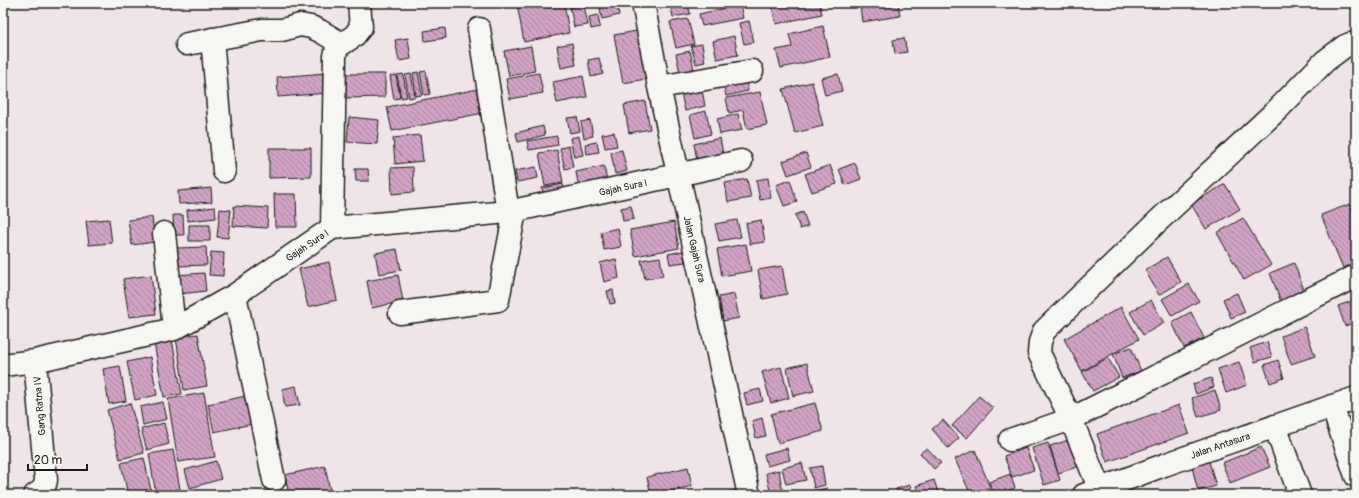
<svg xmlns="http://www.w3.org/2000/svg" width="1359" height="498" font-family="Pangolin,sans-serif">
<defs>
<pattern id="building-back-hatch" width="6" height="6" patternUnits="userSpaceOnUse"><rect width="6" height="6" fill="#d1a3c5"/><path d="M-1 5l2 2M0 0l6 6M5-1l2 2" fill="none" stroke="#a9849f"/></pattern>
</defs>
<rect width="100%" height="100%" fill="#efe5e9"/>
<filter id="ink" filterUnits="userSpaceOnUse"><feTurbulence type="fractalNoise" baseFrequency=".025" numOctaves="2"/><feDisplacementMap in="SourceGraphic" scale="8" xChannelSelector="R" yChannelSelector="G"/><feConvolveMatrix kernelMatrix="1 2 1 2 8 2 1 2 1" color-interpolation-filters="sRGB"/></filter>
<g filter="url(#ink)">
<path fill="url(#building-back-hatch)" stroke="#1c1c1c" d="M523,3H564L569,33L524,42L517,4Z
M599,3H617L619,15L602,19Z
M670,3H688L690,14L673,17Z
M785,3H819L822,14L776,24L772,6Z
M885,3H898L900,16L862,22L860,6Z
M584,5L588,25L574,27L570,7Z
M740,5L743,18L702,26L699,14Z
M598,15L600,27L591,29L589,17Z
M688,19L694,44L676,48L670,22Z
M749,21L754,42L744,44L739,23Z
M823,26L830,57L781,68L776,50L792,47L789,34Z
M445,28L446,38L425,41L424,31Z
M637,31L646,79L623,83L614,35Z
M734,36L738,55L717,59L713,41Z
M408,38L411,59L399,61L395,40Z
M904,38L907,52L895,54L893,40Z
M572,43L576,65L561,68L557,46Z
M702,44L705,62L696,64L691,46Z
M531,46L535,71L509,76L504,51Z
M690,51L695,74L681,77L676,54Z
M599,58L603,74L591,77L588,60Z
M426,71L430,94L424,95L420,72Z
M418,72L422,95L416,96L413,73Z
M326,73L328,93L278,97L277,77Z
M539,73L543,93L510,99L506,79Z
M344,74H385V97L345,98Z
M403,74L407,97L401,98L397,75Z
M411,74L415,97L409,98L405,75Z
M838,74L842,91L825,95L821,78Z
M396,75L400,98L394,99L390,76Z
M583,76L587,97L557,103L553,82Z
M746,78L748,91L726,96L723,83Z
M812,82L823,126L795,133L783,89Z
M701,84L705,106L685,111L680,89Z
M478,89L483,113L392,131L387,107Z
M760,92L767,125L747,129L743,110L729,113L726,98Z
M645,101L650,129L629,133L624,105Z
M706,111L711,134L695,138L690,115Z
M738,114L742,130L720,134L717,119Z
M349,117L379,120L377,144L347,142Z
M577,117L580,131L570,133L567,118Z
M590,120L593,136L584,138L581,122Z
M543,126L545,135L518,142L516,133Z
M614,132L617,146L605,148L602,134Z
M420,135L423,161L395,164L393,138Z
M557,136L558,145L529,150L527,141Z
M579,136L583,155L574,157L570,138Z
M720,138L723,154L697,160L694,144Z
M597,142L599,152L587,154L585,144Z
M569,146L573,167L565,169L560,148Z
M269,148H311V177L269,178Z
M557,150L563,183L545,186L539,153Z
M622,150L627,171L615,174L611,152Z
M806,153L811,167L788,175L783,161Z
M855,163L861,179L845,185L839,169Z
M830,165L837,184L812,192L805,174Z
M604,166L607,182L579,188L576,172Z
M413,167L414,192L392,194L391,168Z
M536,167L538,178L517,182L515,171Z
M355,169H368L369,181H356Z
M768,178L771,198L760,200L756,180Z
M747,179L751,198L728,202L725,183Z
M790,180L797,202L784,206L776,185Z
M563,184L566,198L545,202L542,188Z
M1225,184L1240,209L1206,229L1191,204Z
M211,188L212,202L179,204L178,191Z
M274,194H296L297,227H275Z
M1350,204L1356,219V263L1343,268L1321,215Z
M234,206L268,208L267,228L233,226Z
M631,206L634,219L623,221L621,208Z
M215,207L216,218L188,221L187,210Z
M220,209L231,210L228,238L217,237Z
M803,212L808,226L800,229L795,215Z
M173,215H183L184,235H174Z
M152,217L155,242L132,245L128,220Z
M1243,218L1271,265L1244,280L1217,233Z
M109,219L112,243L89,245L86,221Z
M737,220L741,237L719,241L715,224Z
M761,220L765,242L750,244L746,223Z
M674,222L679,248L635,256L630,230Z
M189,225H210V241H189Z
M618,228L621,247L604,250L601,232Z
M746,244L751,271L722,276L717,249Z
M206,247L207,265L178,266L177,248Z
M397,249L401,270L379,274L375,253Z
M683,251L685,262L670,264L668,254Z
M211,252L224,253L223,276L209,275Z
M660,257L663,276L645,279L641,260Z
M1167,257L1181,282L1159,295L1145,270Z
M616,259L619,278L604,282L600,263Z
M329,262L337,300L308,307L299,269Z
M1294,263L1307,298L1283,307L1270,273Z
M782,266L787,294L763,299L758,270Z
M204,273L206,291L179,294L177,275Z
M151,275L156,314L129,317L123,279Z
M398,275L403,301L372,308L367,281Z
M1189,284L1199,301L1172,316L1162,299Z
M613,290L615,303L610,304L607,291Z
M1237,293L1245,312L1231,318L1223,299Z
M734,294L739,318L723,321L719,297Z
M1151,300L1164,323L1143,335L1130,312Z
M1355,300L1356,322L1345,326L1338,306Z
M1121,307L1139,339L1082,371L1064,339Z
M1191,312L1204,338L1184,348L1172,322Z
M1305,327L1315,356L1291,364L1281,336Z
M198,334L207,386L184,390L176,337Z
M172,340L182,394L164,397L154,343Z
M1267,342L1272,357L1255,362L1250,348Z
M1131,347L1141,371L1122,378L1113,354Z
M150,357L157,395L135,400L127,362Z
M1108,358L1119,377L1093,391L1082,372Z
M1278,360L1284,378L1270,383L1264,365Z
M1239,362L1247,385L1226,393L1218,369Z
M807,363L814,391L793,396L787,368Z
M120,366L126,401L109,404L103,369Z
M781,367L789,398L771,403L762,372Z
M1211,378L1214,387L1196,394L1193,384Z
M296,386L300,405L285,407L282,389Z
M760,389L763,401L747,405L744,393Z
M1215,390L1221,410L1198,417L1192,398Z
M204,393L215,457L178,462L168,399Z
M246,396L252,424L214,432L208,404Z
M979,396L993,408L967,438L952,426Z
M163,402L167,419L143,425L140,407Z
M130,403L144,453L120,459L107,410Z
M815,403L823,431L778,443L771,414Z
M1179,405L1189,433L1107,462L1097,434Z
M762,418L766,436L756,438L752,421Z
M943,420L959,438L948,448L932,429Z
M164,423L169,444L147,450L141,429Z
M1072,439L1080,466L1058,473L1050,446Z
M1048,443L1060,480L1044,485L1032,448Z
M1261,447L1270,467L1230,483L1222,463Z
M787,448L790,460L767,466L764,454Z
M927,448L941,463L934,469L920,453Z
M1026,448L1034,470L1012,477L1004,456Z
M173,450L180,489L156,494L149,454Z
M975,450L990,487L971,495L955,459Z
M144,458L152,495H128L121,463Z
M1208,458L1216,486L1198,491L1191,463Z
M216,461L221,479L190,488L185,470Z
M802,463L806,480L786,484L782,468Z
M325,466L331,495H289L285,475Z
M822,466L825,485L814,488L810,468Z
M688,467L692,486L657,495H651L647,477Z
M779,470L783,495H771L766,473Z
M1010,474L1015,488L998,495H994L989,482Z
M934,480L939,495H920L916,486Z
M910,485L913,495H898L896,489Z
M827,488L828,495H796Z
M737,490L738,495H714Z"/>
<g fill="none" stroke-linecap="round" stroke-linejoin="round">
<defs>
<path id="minor" d="M643,3L659,87L749,495
M479,29L508,212
M212,39L224,171
M187,44L262,30H282L300,25L311,27L320,31L342,44
M659,87L752,71
M332,228L335,56L337,47L354,36L361,27L359,3
M164,233L174,329
M235,295L274,480
M400,313L498,300L515,211
M35,361L46,480C45,488 42,491 35,495
M3,365L35,361L174,329L235,295L332,228L508,212L741,161
M1332,406L1356,476
M1275,426L1300,495
M1010,440L1071,419L1356,276
M1100,490L1071,419L1039,353L1040,342L1044,331L1157,222L1278,109L1325,61L1345,46L1350,44L1356,45"/>
<path id="major" d="M1084,495L1164,465L1356,398"/>
</defs>
<use href="#minor" stroke="#1c1c1c" stroke-width="25"/>
<use href="#major" stroke="#1c1c1c" stroke-width="25"/>
<use href="#minor" stroke="#f6f6f2" stroke-width="22"/>
<use href="#major" stroke="#f6f6f2" stroke-width="22"/>
</g>
</g>
<g text-anchor="middle" stroke-width="4" stroke-linejoin="round" paint-order="stroke">
<g font-size="10" fill="#1c1c1c" stroke="#f6f6f2">
<text transform="translate(623 187) rotate(-12)" y="4">Gajah Sura I</text>
<text transform="translate(307 245) rotate(-34)" y="4">Gajah Sura I</text>
<text transform="translate(695 249) rotate(77)" y="4">Jalan Gajah Sura</text>
<text transform="translate(39 406) rotate(-95)" y="4">Gang Ratna IV</text>
<text transform="translate(1220 445) rotate(-19)" y="4">Jalan Antasura</text>
</g>
</g>
<rect width="1359" height="498" fill="none" stroke="#f6f6f2" stroke-width="16"/>
<rect x="8" y="8" width="1343" height="482" fill="none" stroke="#1c1c1c" stroke-width="1.5" filter="url(#ink)"/>
<path d="M28 464v6h59v-6" fill="none" stroke="#1c1c1c" stroke-width="2"/>
<text x="34" y="464" font-size="12" fill="#1c1c1c" stroke="#f6f6f2" stroke-width="3" paint-order="stroke">20 m</text>
</svg>
